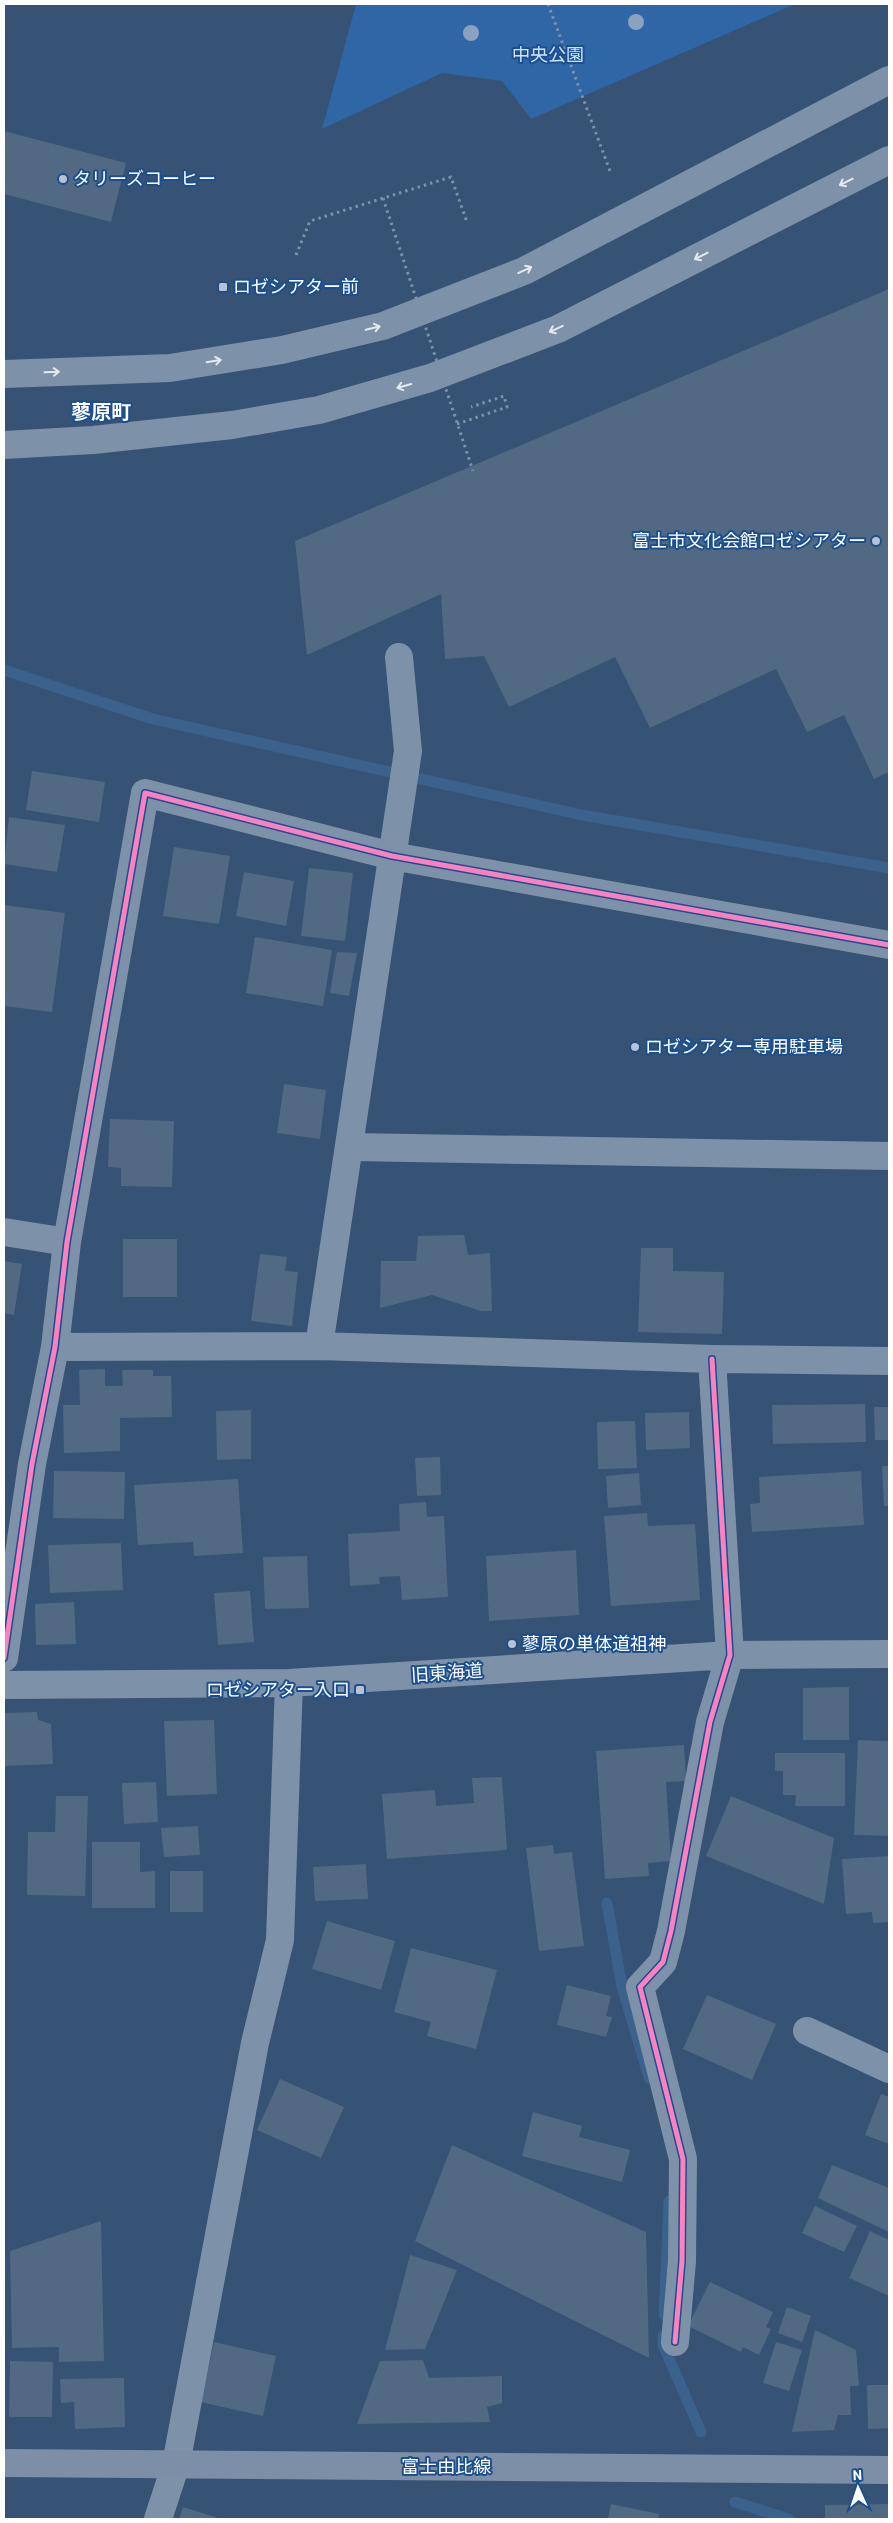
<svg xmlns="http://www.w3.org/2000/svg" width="893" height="2523" font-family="Barlow,'Noto Sans JP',sans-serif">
<rect width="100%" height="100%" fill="#365274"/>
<path fill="#2f66a5" d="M356,4H795L531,119L502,81L442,73L322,129Z"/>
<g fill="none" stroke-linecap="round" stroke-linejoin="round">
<path stroke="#3b618d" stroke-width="11" d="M4,670L153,719L582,815L889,868
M607,1903L622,1987L649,2078
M664,2315L669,2201
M663,2336V2345L701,2432
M735,2502L789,2519"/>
</g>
<path fill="#526984" d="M4,131L126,163L111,222L4,194Z
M889,289V772L874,779L844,715L807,732L776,669L650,728L615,657L509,707L484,656L445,659L441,594L307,655L295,541Z
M32,771L105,782L99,822L26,810Z
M9,817L65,825L57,872L4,864Z
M174,847L230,856L219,924L163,916Z
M309,868L353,873L345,941L301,936Z
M244,872L294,881L286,926L236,916Z
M4,905L65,913L52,1012L4,1006Z
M255,937L332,950L323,1006L246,993Z
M337,952L357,953L349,996L330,993Z
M284,1084L326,1090L320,1139L277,1133Z
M110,1119L174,1121L172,1187L121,1186V1168L108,1167Z
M464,1235L468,1255L490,1253L492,1311H481L432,1295L380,1308L381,1261H416L418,1236Z
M123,1239H177V1297H123Z
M641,1248H673V1271L724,1272L722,1334L638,1332Z
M260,1254L287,1257L285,1271L298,1272L292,1326L251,1321Z
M4,1261L22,1264L14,1315L4,1313Z
M105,1369V1386H123L122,1370H153V1376H171L172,1417L120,1418V1451L64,1453L63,1405H80L79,1370Z
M865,1404L866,1442L773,1444L772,1405Z
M874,1407H889V1440H875Z
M251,1410V1459L217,1460L216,1411Z
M689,1412L690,1448L646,1450L645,1413Z
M635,1421L637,1468L598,1469L597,1422Z
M440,1457L441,1495L417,1496L415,1458Z
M882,1466H889V1506H884Z
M54,1471L125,1472L124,1519L53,1518Z
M861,1471L864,1525L752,1532L750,1504L760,1503L759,1477Z
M639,1473L641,1505L608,1508L606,1476Z
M238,1479L243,1553L194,1556L193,1542L138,1545L134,1485Z
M426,1502L427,1517L444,1516L448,1597L402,1600L400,1576L379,1577L380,1584L350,1586L348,1534L400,1531L399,1504Z
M647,1513L648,1526L695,1524L700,1600L611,1606L604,1516Z
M121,1543L123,1590L50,1593L48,1545Z
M576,1550L579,1615L489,1621L486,1556Z
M307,1556L309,1608L265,1609L263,1557Z
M250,1591L254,1642L218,1645L214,1593Z
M74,1602L76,1644L36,1645L35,1604Z
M849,1687V1740H803V1688Z
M37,1712L38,1720L51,1724L53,1764L4,1766V1713Z
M214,1720L217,1794L167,1796L164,1721Z
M858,1740L889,1741V1836L854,1835Z
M684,1745L686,1781L666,1782L671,1861L648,1863L649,1876L605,1879L596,1751Z
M775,1753H845V1806H795L796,1795H783V1771H775Z
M502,1777L507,1850L387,1859L382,1794L435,1790L436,1806L474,1803L472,1778Z
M156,1782L158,1822L124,1824L122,1783Z
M56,1796H88L85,1896L27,1895L28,1832H55Z
M731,1796L834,1838L824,1904L706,1856Z
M198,1826L200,1855L164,1857L161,1828Z
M92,1842H140V1872L155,1871V1908H92Z
M553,1845L554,1854L572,1852L584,1946L539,1951L526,1848Z
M889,1856V1922L873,1923L872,1912L846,1914L842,1859Z
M366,1864L368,1899L315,1901L313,1867Z
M170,1871H203V1912H170Z
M327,1921L395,1941L381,1990L312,1969Z
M411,1948L497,1970L476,2049L427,2036L431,2022L394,2012Z
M567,1985L611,1996L606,2016L612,2017L606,2037L557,2025Z
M707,1995L776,2024L752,2080L683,2049Z
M280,2079L344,2107L321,2158L257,2130Z
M881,2094L889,2097V2144L865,2135Z
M533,2112L582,2126L579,2137L630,2150L622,2182L522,2156Z
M452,2145L646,2232L649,2358L415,2241Z
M832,2165L889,2188V2232L818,2198Z
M815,2206L857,2226L844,2252L802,2233Z
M101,2221L104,2361L59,2362V2347L12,2348L10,2251Z
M870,2231L889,2240V2296L849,2278Z
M410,2255L457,2270L425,2349L385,2350Z
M710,2282L773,2312L766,2327L771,2329L759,2355L743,2347L741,2352L688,2326Z
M787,2307L811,2316L802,2342L778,2333Z
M815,2330L856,2350L859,2386H850L851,2415H838L834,2430L792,2432Z
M214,2342L276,2356L263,2416L201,2402Z
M776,2342L802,2350L789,2391L763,2383Z
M423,2360L429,2378L502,2376V2403L487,2407L490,2422L357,2424L380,2361Z
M10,2361L53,2362L52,2417H9Z
M124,2378L125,2427L75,2429L74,2402L61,2403L60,2379Z
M867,2385H889V2428L868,2429Z
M611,2504L659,2514L658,2519H608Z
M889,2504V2519H825V2505Z
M183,2507L221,2519H179Z"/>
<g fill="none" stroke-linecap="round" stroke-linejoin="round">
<path stroke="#7d92a8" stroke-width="3" stroke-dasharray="2.5 4" stroke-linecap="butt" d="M548,4L610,171
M296,255L310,221L451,177L467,222
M457,424L507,407L504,396L471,407"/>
<path stroke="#7d92a8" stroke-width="28" d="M4,374L170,368L282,350L383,326L524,271L889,80
M4,445L93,440L232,425L319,410L430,378L558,329L889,160
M351,1147L889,1156
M4,1232L67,1242
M319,1346L408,751L399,657
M55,1347L319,1346L712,1359L889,1361
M4,1658L32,1464L55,1347L67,1242L145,793L392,856L889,945
M4,1685L289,1683L730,1655L889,1654
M807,2031L889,2069
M675,2342L682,2261L683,2159L640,1987L663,1962L671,1931L710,1722L730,1655L712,1359
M158,2519L176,2464L255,2043L280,1940L289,1683"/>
<path stroke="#7d8ea7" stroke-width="28" d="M4,2463L889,2470"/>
<path stroke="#7d92a8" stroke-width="3" stroke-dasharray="2.5 4" stroke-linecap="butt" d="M383,198L473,471"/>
<defs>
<path id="cycleway" d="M4,1658L32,1464L55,1347L67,1242L145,793L392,856L889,945
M675,2342L682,2261L683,2159L640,1987L663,1962L671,1931L710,1722L730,1655L712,1359"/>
</defs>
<use href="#cycleway" stroke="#1b4f8f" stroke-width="8"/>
<use href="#cycleway" stroke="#ff80c0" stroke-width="5"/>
</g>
<g fill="#8aa2be">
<circle cx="636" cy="22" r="8"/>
<circle cx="471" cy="33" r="8"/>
</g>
<defs><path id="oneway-shaft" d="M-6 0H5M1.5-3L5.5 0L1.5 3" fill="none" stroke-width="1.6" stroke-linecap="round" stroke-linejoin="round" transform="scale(1.25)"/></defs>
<g stroke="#e5e9ee">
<use href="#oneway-shaft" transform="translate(846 182) rotate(153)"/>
<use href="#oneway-shaft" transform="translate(701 256) rotate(153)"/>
<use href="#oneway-shaft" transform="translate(525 270) rotate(-25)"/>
<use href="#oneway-shaft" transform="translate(373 328) rotate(-14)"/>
<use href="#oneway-shaft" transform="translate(556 329) rotate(156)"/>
<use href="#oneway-shaft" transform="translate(214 361) rotate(-9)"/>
<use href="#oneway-shaft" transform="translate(52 372) rotate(-2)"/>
<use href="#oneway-shaft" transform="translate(404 386) rotate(164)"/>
</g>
<g fill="#b9c2ce" stroke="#1b4f8f" stroke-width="2">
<circle cx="63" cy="179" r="5"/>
<rect x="218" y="282" width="10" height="10" rx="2.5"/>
<circle cx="876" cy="541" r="5"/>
<circle cx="635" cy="1047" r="5"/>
<circle cx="512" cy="1644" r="5"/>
<rect x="355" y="1685" width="10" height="10" rx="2.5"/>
</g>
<g text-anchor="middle" stroke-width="4" stroke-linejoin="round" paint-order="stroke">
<g font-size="18" fill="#cfe3fa" stroke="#1b4f8f">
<text x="548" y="61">中央公園</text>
</g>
<g font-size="18" fill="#fff" stroke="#1b4f8f" text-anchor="start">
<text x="73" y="185">タリーズコーヒー</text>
<text x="233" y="293">ロゼシアター前</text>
<text x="866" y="547" text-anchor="end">富士市文化会館ロゼシアター</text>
<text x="645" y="1053">ロゼシアター専用駐車場</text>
<text x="522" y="1650">蓼原の単体道祖神</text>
<text x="350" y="1696" text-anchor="end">ロゼシアター入口</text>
</g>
<g font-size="18" fill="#fff" stroke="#1b4f8f">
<text transform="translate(447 1673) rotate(-4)" y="6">旧東海道</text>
<text x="446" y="2473">富士由比線</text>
</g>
<g font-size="20" font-weight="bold" fill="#fff" stroke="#1b4f8f">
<text x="101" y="419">蓼原町</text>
</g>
</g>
<rect width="893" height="2523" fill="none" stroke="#ffffff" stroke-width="10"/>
<g transform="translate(858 2488) rotate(357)" stroke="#1b4f8f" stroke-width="4" paint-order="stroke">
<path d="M0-4L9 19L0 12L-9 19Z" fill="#ffffff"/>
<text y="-8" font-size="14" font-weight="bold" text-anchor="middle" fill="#ffffff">N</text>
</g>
</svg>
